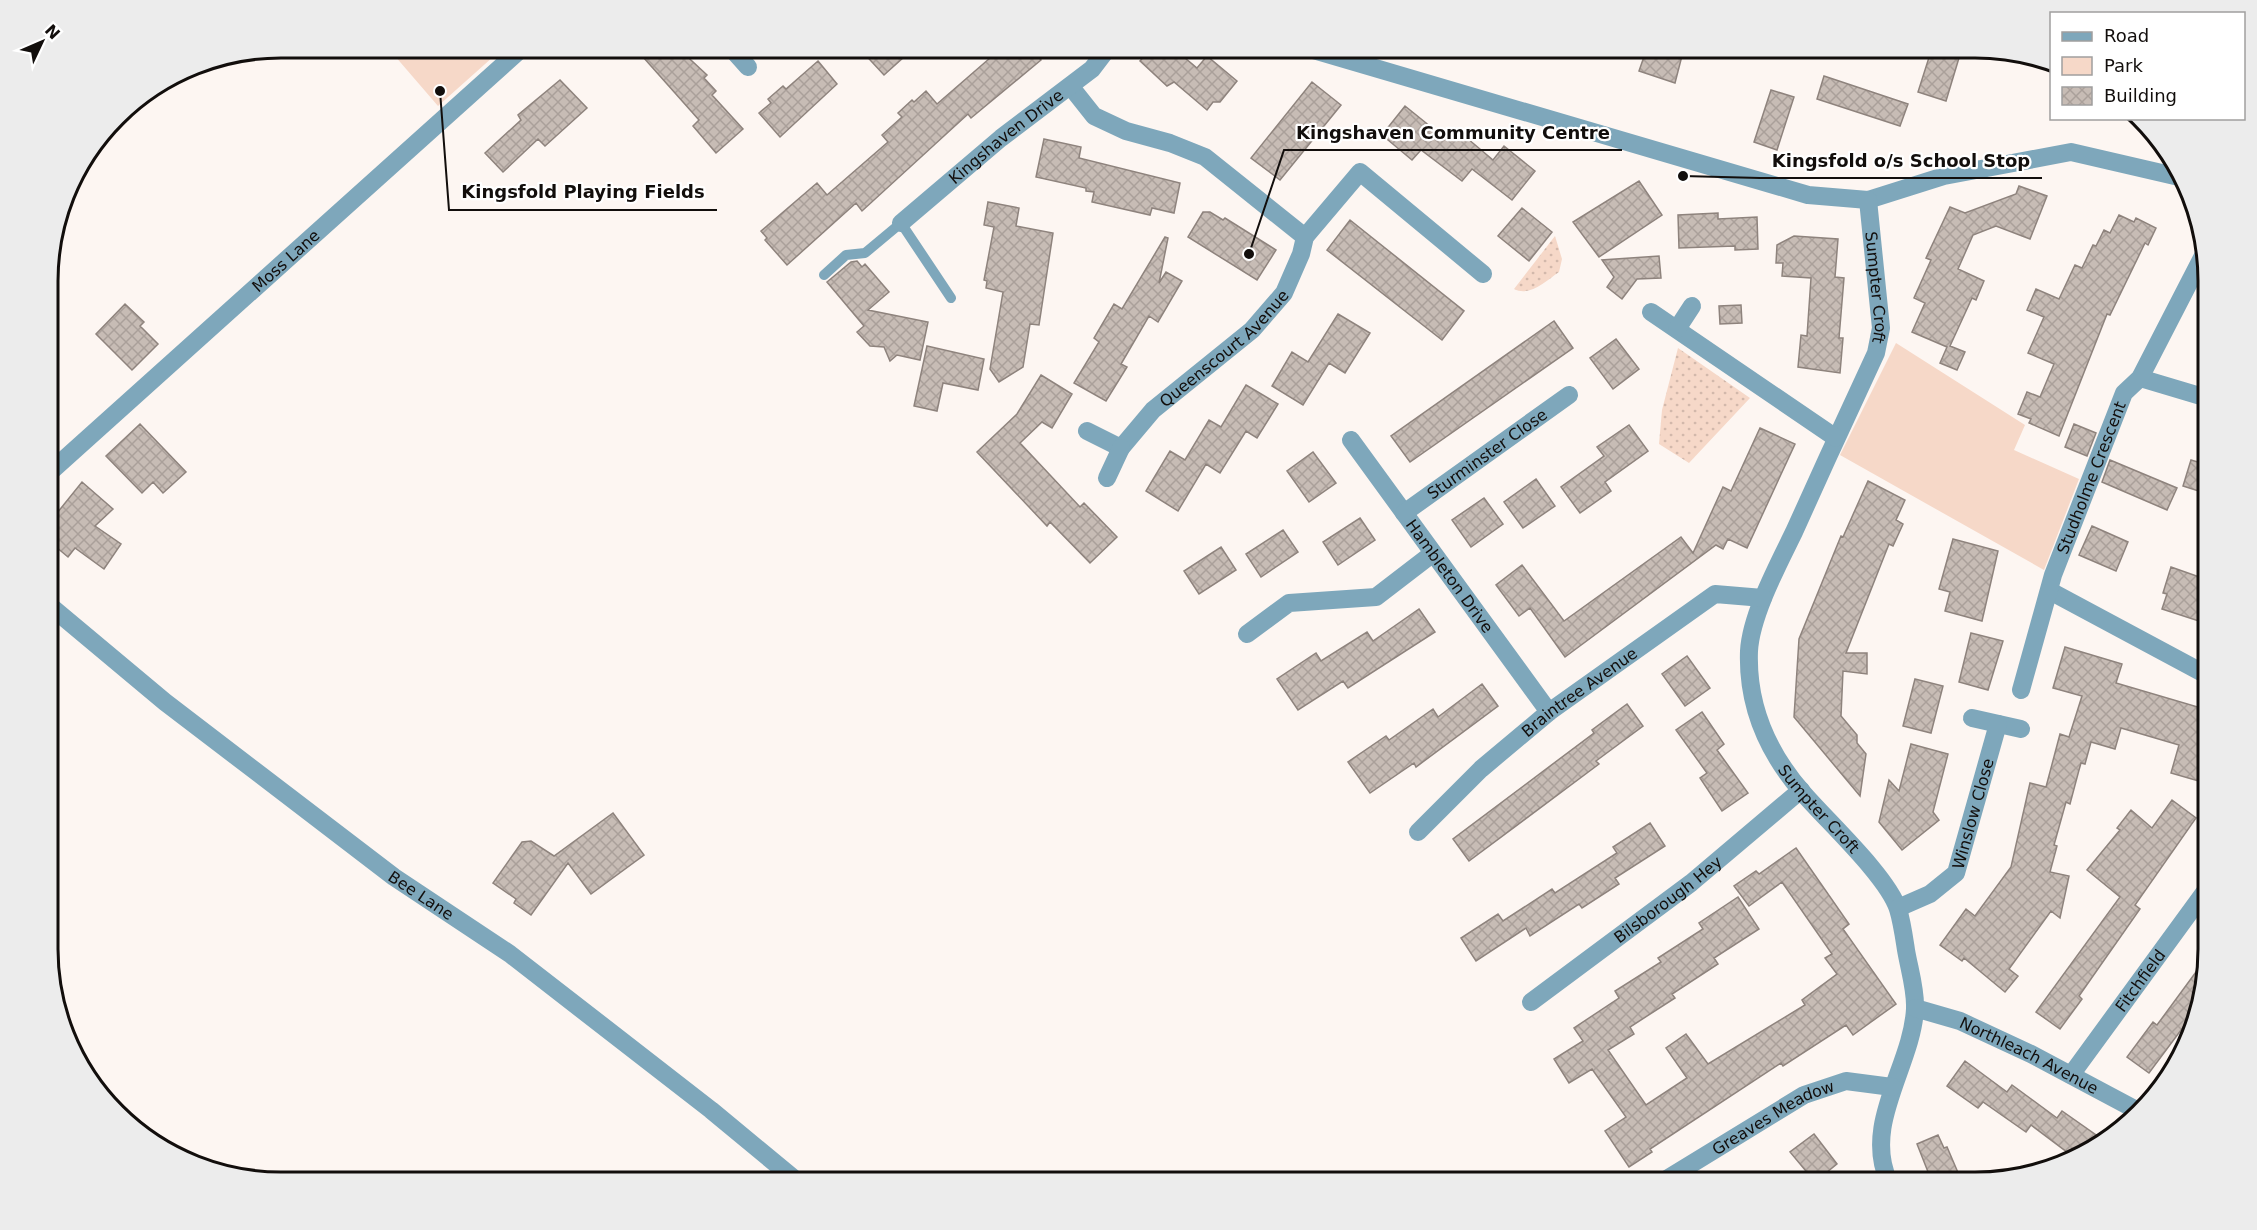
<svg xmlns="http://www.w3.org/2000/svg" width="2257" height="1230" font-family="'DejaVu Sans',sans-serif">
<defs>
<pattern id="grass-dots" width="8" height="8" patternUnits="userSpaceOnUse" patternTransform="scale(1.5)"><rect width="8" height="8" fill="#f6d8c8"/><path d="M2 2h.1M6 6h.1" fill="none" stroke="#d2b8ab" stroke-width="1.8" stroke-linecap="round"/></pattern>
<pattern id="building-cross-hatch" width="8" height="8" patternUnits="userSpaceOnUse" patternTransform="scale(1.5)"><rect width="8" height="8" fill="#c7bcb5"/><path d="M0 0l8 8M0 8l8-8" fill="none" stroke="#aaa09a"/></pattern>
</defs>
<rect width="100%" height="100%" fill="#fdf6f2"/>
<path fill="url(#grass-dots)" d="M1555,236L1562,259L1559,272C1546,281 1530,297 1514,289Z
M1678,348L1750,398L1689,463L1659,444L1662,410Z"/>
<path fill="#f6d8c8" d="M388,48H503L438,106Z
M1896,343L2025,425L2014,450L2079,479L2044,570L1840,455Z"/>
<path fill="url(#building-cross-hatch)" stroke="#8e837d" stroke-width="1.5" d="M635,48H678L707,75L704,78L716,91L712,95L743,129L716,153L693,126L699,120Z
M859,48H914L884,75Z
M981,48H1030L1041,60L971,118L968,114L862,211L856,203L787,265L765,240L767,238L761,231L817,183L827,195L888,142L882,135L902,117L898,113L912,100L914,102L926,91L937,104L990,58Z
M1151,48H1173L1197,68L1207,56L1237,81L1220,102H1213L1207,110L1174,82L1167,86L1140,61Z
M1647,48H1684L1675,83L1639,71Z
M1932,48H1962L1946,101L1918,92Z
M818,61L837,84L780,137L759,113L771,103L768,99L783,86L786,89Z
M1824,76L1908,104L1900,126L1817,99Z
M560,80L587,108L545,146L538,139L503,172L485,153L521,120L518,115Z
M1312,82L1341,105L1280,180L1251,158Z
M1771,90L1794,97L1777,150L1754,142Z
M1405,106L1446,139L1455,128L1493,160L1504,146L1535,171L1512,200L1472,169L1462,181L1421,150L1412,160L1382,135Z
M1044,139L1081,147L1079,158L1180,183L1174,213L1152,208L1150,215L1092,202L1094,192L1086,191V188L1036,177Z
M1639,181L1662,215L1599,257L1573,222Z
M2019,186L2047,196L2030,239L1996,226L1973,235L1958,269L1984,281L1976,300L1972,298L1950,346L1965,352L1957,370L1940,363L1947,347L1912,332L1925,303L1914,298L1931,260L1926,258L1950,207L1965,213L2016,194Z
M988,202L1019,208L1016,226L1053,233L1039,325L1030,324L1023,367L999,382L990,369L1003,292L986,288L987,281L984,280L994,227L984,225Z
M1522,208L1552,232L1529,261L1498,236Z
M1203,212H1210L1223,220L1225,218L1276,250L1257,280L1188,237Z
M1718,213V219L1757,217L1758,249L1735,250V246L1679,248L1678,215Z
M2119,215L2134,222L2136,218L2156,228L2148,245L2145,243L2110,315L2107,314L2059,436L2029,423L2031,419L2018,414L2027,392L2040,397L2054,364L2028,353L2044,317L2027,310L2036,289L2059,299L2075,265L2082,268L2093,245L2096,246L2104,230L2110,233Z
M1350,220L1464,311L1442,340L1327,250Z
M1794,236L1838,239L1835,277L1844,278L1839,338H1843L1840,373L1798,367L1801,335L1807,336L1811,278L1782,276L1783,263H1776L1777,245Z
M1165,237L1168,238L1159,283L1166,272L1182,281L1158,322L1149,316L1121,364L1127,367L1106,401L1074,383L1099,342L1094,338L1114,304L1122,309Z
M1659,256L1661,278L1637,279L1622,299L1607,287L1614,277L1602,260Z
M857,261L862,267L865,264L889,292L868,310L928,322L920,360L897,355L890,361L884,347L870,346L857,332L864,326L827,282L851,262Z
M125,304L144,322L140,326L158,344L132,370L96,334Z
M1741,305L1742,323L1720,324L1719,306Z
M1338,314L1370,333L1345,373L1329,363L1303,405L1272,386L1292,352L1308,362Z
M1554,321L1573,348L1410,462L1391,436Z
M1616,339L1639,369L1613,389L1590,358Z
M927,346L984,359L978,390L943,383L937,411L914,406Z
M1041,375L1072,394L1052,428L1042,422L1020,443L1080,507L1084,503L1117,537L1090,563L1050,522L1047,526L977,452L1017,414Z
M1246,385L1278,404L1257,438L1246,431L1220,473L1206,464L1178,511L1146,491L1170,451L1185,460L1209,420L1221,427Z
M140,424L186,472L163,493L153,482L142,493L106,456Z
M2074,424L2096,433L2087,456L2065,447Z
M1629,425L1648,451L1605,482L1611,491L1580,513L1561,487L1604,456L1597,447Z
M1760,428L1795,444L1747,548L1728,539L1723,549L1716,545L1565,657L1530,608L1519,616L1496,585L1522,565L1564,621L1681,537L1693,553L1723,487L1731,491Z
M1313,452L1336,483L1309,502L1287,471Z
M2110,460L2177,488L2167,510L2102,482Z
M2191,460L2208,465V494L2183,486Z
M1536,479L1555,506L1523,528L1504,502Z
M1868,481L1905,500L1896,520L1903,524L1893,546L1889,544L1846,653H1867V674L1843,671L1841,716L1857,735V743L1866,754L1860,796L1794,717L1799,639L1841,536L1843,537Z
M82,482L113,509L95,526L121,544L104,569L75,548L68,557L49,541V523Z
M1484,498L1503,524L1471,547L1452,520Z
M1360,518L1375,540L1338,565L1323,542Z
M2092,526L2128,542L2116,571L2079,555Z
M1283,530L1298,552L1261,577L1246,554Z
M1953,539L1998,551L1982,621L1945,611L1950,592L1939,589Z
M1221,547L1236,570L1199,594L1184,571Z
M2171,567L2208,580V624L2162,609L2167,594L2163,593Z
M1419,609L1435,632L1348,688L1343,681L1298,710L1277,679L1316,653L1321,661L1367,632L1373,641Z
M1971,633L2003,641L1988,690L1959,682Z
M2065,647L2122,664L2116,683L2208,710L2209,784L2171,773L2179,745L2121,728L2115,749L2091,742L2085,764L2081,763L2079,770L2070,804L2066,802L2054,845L2057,846L2050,872L2069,876L2060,918L2051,911L2009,969L2018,976L2005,992L1964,958L1962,961L1940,945L1966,909L1975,916L2011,867L2030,783L2046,787L2060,734L2069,737L2082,696L2053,688Z
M1687,656L1710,688L1685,706L1662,674Z
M1915,679L1943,686L1931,733L1903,726Z
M1482,684L1498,706L1416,767L1414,763L1370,793L1348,762L1386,736L1389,740L1433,709L1438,717Z
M1627,704L1643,726L1596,761L1599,764L1469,861L1453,839L1594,733L1592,730Z
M1702,712L1724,744L1717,750L1748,793L1722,811L1700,778L1707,773L1676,730Z
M1911,744L1948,754L1933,812L1939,820L1902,850L1879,822L1889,780L1899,791Z
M2172,800L2196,818L2135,905L2140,909L2079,996L2082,999L2060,1029L2036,1012L2120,897L2087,870L2120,830L2117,828L2131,810L2152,828Z
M613,813L644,855L591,894L568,863L531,915L514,903L516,899L493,883L522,842L531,841L554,856Z
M1650,823L1665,846L1615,878L1619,884L1582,908L1579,904L1530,936L1526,928L1476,961L1461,938L1498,914L1503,921L1552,889L1555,893L1617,853L1613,847Z
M1796,848L1849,924L1843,929L1896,1004L1853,1035L1846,1025L1783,1066L1781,1063L1650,1149L1652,1152L1629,1167L1605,1131L1626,1117L1592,1069L1569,1083L1554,1059L1583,1041L1574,1028L1619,998L1615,991L1661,962L1658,958L1703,929L1699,923L1738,897L1759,929L1714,958L1718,964L1672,994L1675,998L1630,1027L1634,1034L1608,1050L1646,1105L1687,1078L1666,1048L1686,1034L1708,1064L1805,1005L1802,1000L1837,974L1825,958L1832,954L1782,882L1749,906L1734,886L1756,871L1759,874Z
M2207,957L2190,1030L2184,1026L2149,1073L2127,1057L2153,1022L2157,1025Z
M1965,1061L2007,1092L2012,1085L2057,1118L2062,1111L2106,1142L2075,1158L2031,1125L2026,1132L1983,1102L1978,1108L1947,1086Z
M1814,1134L1837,1164L1815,1182L1790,1152Z
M1938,1135L1944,1148L1947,1147L1962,1182H1932L1917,1144Z"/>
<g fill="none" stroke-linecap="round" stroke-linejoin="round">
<path stroke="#7ea7bb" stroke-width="10" d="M1366,65L1372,48
M824,275L846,255L865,253L901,223L951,298"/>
<g stroke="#7ea7bb" stroke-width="18">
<path d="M731,48L748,67"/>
<path d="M1307,48L1808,195L1868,200L1944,176L2071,152L2179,177"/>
<path d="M1071,87L1094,116L1126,131L1170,143L1205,157L1305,237"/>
<path id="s1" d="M1868,200L1881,328L1876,353C1848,413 1821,472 1794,532C1778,565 1751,615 1749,651C1747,705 1768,753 1803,793C1828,822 1887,876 1898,909C1902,922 1904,937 1906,950C1909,968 1916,990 1915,1009C1912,1066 1862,1124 1889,1182"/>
<path id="s2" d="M901,223L1001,138L1092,69L1108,48"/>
<path d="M1651,312L1836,438"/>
<path d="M1677,329L1692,306"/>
<path d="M2140,378L2207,398"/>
<path id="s3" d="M1087,431L1121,448L1153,410L1252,330L1284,293L1301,254L1305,237L1360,172L1483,274"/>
<path id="s4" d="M1351,440L1549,712"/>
<path id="s5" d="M49,473L522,48"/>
<path d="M1107,478L1121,448"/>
<path id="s6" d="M1404,513L1569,395"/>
<path d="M2050,591L2203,673"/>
<path id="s7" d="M49,605L165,702L394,877L510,954L711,1110L798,1182"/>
<path d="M1247,634L1289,603L1376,597L1432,554"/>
<path id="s8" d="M2021,690L2053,575L2124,393L2140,378L2206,250"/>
<path d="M1972,718L2021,729"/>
<path id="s9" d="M1418,832L1481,769L1549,712L1715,594L1763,598"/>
<path id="s10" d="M1898,908L1930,894L1956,873L1998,724"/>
<path id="s11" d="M1531,1002L1691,883L1801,790"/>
<path id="s12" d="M1915,1008L1960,1021L2031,1054L2140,1112"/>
<path id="s13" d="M2071,1075L2209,886"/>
<path id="s14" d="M1662,1182L1804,1095L1846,1081L1892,1087"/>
</g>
</g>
<g text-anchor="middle" stroke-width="4.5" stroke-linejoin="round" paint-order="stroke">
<g font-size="16" fill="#120e0c" stroke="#fff">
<text dy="6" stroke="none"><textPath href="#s2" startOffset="136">Kingshaven Drive</textPath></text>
<text dy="6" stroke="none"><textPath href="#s5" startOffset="318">Moss Lane</textPath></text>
<text dy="6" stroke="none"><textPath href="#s1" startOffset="88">Sumpter Croft</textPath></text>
<text dy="6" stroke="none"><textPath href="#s3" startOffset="182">Queenscourt Avenue</textPath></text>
<text dy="6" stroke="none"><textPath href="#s6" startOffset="102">Sturminster Close</textPath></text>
<text dy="6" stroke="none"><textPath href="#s8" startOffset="224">Studholme Crescent</textPath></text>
<text dy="6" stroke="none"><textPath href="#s4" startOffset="168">Hambleton Drive</textPath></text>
<text dy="6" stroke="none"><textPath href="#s9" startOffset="214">Braintree Avenue</textPath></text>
<text dy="6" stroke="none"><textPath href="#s1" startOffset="657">Sumpter Croft</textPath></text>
<text dy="6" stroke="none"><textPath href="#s10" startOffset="130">Winslow Close</textPath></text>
<text dy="6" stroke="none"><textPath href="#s7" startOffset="472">Bee Lane</textPath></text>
<text dy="6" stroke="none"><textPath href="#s11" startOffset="171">Bilsborough Hey</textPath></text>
<text dy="6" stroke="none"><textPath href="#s13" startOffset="117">Fitchfield</textPath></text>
<text dy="6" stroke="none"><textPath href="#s12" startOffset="124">Northleach Avenue</textPath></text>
<text dy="6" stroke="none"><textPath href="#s14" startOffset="129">Greaves Meadow</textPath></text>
</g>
</g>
<path d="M0 0H2257V1230H0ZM281 58H1975A223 223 0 0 1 2198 281V949A223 223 0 0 1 1975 1172H281A223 223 0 0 1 58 949V281A223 223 0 0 1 281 58Z" fill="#ececec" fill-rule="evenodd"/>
<path fill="none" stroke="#120e0c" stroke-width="3" d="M281 58H1975A223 223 0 0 1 2198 281V949A223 223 0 0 1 1975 1172H281A223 223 0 0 1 58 949V281A223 223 0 0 1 281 58Z"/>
<path fill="none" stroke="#120e0c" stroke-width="2" d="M1249 254L1284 150H1622M1683 176L1760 178H2042M440 91L449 210H717"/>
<g fill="#120e0c" stroke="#fff" stroke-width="2">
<circle cx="1249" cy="254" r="6"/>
<circle cx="1683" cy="176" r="6"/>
<circle cx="440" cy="91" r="6"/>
</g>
<g font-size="18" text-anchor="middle" font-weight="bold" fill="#120e0c" stroke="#fff" stroke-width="4.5" stroke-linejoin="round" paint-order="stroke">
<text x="1453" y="139">Kingshaven Community Centre</text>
<text x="1901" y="167">Kingsfold o/s School Stop</text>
<text x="583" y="198">Kingsfold Playing Fields</text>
</g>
<rect x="2050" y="12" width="195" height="108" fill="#ffffff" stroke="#a09f9e" stroke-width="1.5"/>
<rect x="2062" y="32" width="30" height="9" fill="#7ea7bb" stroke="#a09f9e" stroke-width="1.5"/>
<text x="2104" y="42" font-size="18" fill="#120e0c">Road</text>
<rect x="2062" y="57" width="30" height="18" fill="#f6d8c8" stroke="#a09f9e" stroke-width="1.5"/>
<text x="2104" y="72" font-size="18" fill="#120e0c">Park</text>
<rect x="2062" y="87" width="30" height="18" fill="url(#building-cross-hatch)" stroke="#a09f9e" stroke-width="1.5"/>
<text x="2104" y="102" font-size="18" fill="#120e0c">Building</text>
<g transform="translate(42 42) rotate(46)" stroke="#ffffff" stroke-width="4.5" paint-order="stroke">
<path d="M0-4.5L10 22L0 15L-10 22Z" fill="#120e0c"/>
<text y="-9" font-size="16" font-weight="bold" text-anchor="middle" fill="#120e0c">N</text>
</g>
</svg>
